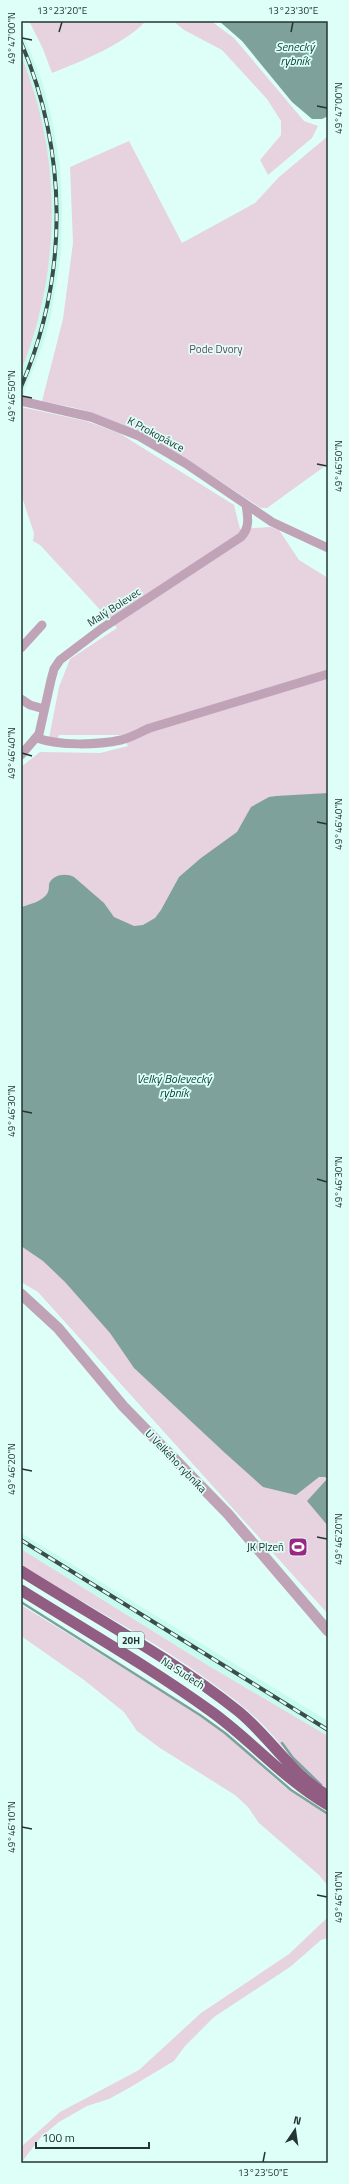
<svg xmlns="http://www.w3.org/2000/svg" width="349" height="2184" font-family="'Titillium Web',sans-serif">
<rect width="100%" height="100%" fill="#defff8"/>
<path fill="#c7fbf0" d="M21,29L42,81L52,119L60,166L62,205L61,254L51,315L43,344L21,401V371L40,313L50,253L51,206L45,141L32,85L21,56Z
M21,1533L328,1721V1736L209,1666L21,1549Z"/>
<path fill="#e7d2e0" d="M29,21H146C123,45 82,61 52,73L43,49Z
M173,21H211L234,38L304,121L318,126L312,138L268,175L260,160L281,135V121L267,99L222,50L184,30Z
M21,56C63,155 61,273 21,371Z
M328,136V464L267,508H261C207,473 154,434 92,413C76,407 59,405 42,401L63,319L73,243L70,167L129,141L182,243L255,203L279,177Z
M21,407L86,421L119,433L234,505L240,529L271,527L279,530L299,560L328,578V922L200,899L21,990V767L40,752L100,753L128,746L122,735H59L57,740L49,738L59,687L70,659L117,628L40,545L33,541L34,533L21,494Z
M21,1189L225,1452L328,1447V1614L38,1292L21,1282Z
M21,1549L209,1666L328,1736V1792C307,1777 291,1757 275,1738C258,1718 237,1701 216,1686C155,1640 85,1605 21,1565Z
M21,1605L193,1711L225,1734L286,1788L328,1813V1886L319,1875L259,1823L248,1807L235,1795L160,1748L137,1731L124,1712L84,1680L21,1636Z
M328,1917V1938L321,1940L290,1967L214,2017L185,2046L174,2061L129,2088L109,2099L87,2106L59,2122L41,2137L21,2163V2147L60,2112L139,2070L201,2013L289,1954Z"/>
<path fill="#7ea29b" d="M219,21H328V116L322,119H312L292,102L242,41Z
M328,793V1526L307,1501L327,1479L325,1477H319L296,1495L263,1487L225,1453L134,1368L110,1333L65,1282L43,1261L21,1246V907C29,905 42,901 47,894C49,891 49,887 49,884C53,874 66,873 74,877L104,903L114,917L134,926L143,925L155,918L161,910L179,877L201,858L237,832L251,807L269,797L276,796Z"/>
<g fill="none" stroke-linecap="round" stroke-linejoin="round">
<path stroke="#7ea29b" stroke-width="2.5" d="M21,1602L200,1715L225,1733L291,1790L328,1814
M282,1743L293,1758L321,1785"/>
<path stroke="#c1a3b8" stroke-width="9" d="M21,401L91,417L139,436L185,463L272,522L328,548
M21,648L42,625
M21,699L30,705L44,709
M37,738C59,746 98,745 121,740C131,738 140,732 150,728L328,674
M21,755L39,734L51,680L54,669L60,660L101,629L241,537C250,528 248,517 246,505"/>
<path stroke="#c1a3b8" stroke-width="11" d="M21,1294L58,1328L123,1406L228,1514L328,1631"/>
<path stroke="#915d83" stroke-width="11" d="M21,1571C94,1617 171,1658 238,1711C270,1737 292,1775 328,1796
M21,1590C85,1630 151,1668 212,1712C252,1741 285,1780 328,1805"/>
<defs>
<path id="rail" d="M21,42C68,153 69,276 21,387
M21,1540L328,1730"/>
</defs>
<use href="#rail" stroke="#3b4d49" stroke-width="4"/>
<use href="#rail" stroke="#defff8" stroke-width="2.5" stroke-dasharray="8" stroke-linecap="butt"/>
</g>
<path fill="none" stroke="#253532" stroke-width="1.5" d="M59,32L62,22M291,32L293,22M22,38L32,40M317,106L327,108M22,396L32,398M317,464L327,466M22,753L32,756M317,822L327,824M22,1111L32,1113M317,1179L327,1182M22,1469L32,1471M317,1537L327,1539M22,1827L32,1829M317,1895L327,1897M263,2162L265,2152"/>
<defs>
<symbol id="stadium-square" viewBox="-11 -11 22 22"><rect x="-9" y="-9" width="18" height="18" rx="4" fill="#9b2783" stroke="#defff8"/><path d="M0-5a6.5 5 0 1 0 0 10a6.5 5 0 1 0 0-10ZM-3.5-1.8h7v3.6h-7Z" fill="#fff"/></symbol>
</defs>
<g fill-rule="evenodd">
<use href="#stadium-square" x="287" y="1536" width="22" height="22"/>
</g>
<g text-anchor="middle" stroke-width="3.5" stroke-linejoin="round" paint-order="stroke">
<rect fill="#defff8" stroke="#5c726d" stroke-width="1" x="118" y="1632" width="26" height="16" rx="3"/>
<g font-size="10" font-weight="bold" fill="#253532">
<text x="131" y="1644">20H</text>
</g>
<g font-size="11" fill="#6b4260" stroke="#defff8">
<text x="216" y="353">Pode Dvory</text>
</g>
<g font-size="11" fill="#253532" stroke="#defff8">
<text transform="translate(156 434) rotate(28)" y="4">K Prokopávce</text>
<text transform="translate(114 607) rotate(-33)" y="4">Malý Bolevec</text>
<text transform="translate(176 1461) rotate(46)" y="4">U Velkého rybníka</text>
<text transform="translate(183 1673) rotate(33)" y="4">Na Sudech</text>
</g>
<g font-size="11" fill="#253532" stroke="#defff8" text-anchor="end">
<text x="284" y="1551">JK Plzeň</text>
</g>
<g font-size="12" font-style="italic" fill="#0b433b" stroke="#defff8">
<text x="295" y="51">Senecký<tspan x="295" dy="14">rybník</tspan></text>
<text x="174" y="1083">Velký Bolevecký<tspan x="174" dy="14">rybník</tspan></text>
</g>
</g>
<rect width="349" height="2184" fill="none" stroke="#defff8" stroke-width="44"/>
<g transform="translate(295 2130) rotate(13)" stroke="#defff8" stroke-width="3" paint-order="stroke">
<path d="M0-3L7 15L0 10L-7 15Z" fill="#253532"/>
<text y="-6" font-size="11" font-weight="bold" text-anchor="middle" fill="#253532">N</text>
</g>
<path d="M36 2142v6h113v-6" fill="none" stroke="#253532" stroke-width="2"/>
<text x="42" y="2142" font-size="12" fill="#253532" stroke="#defff8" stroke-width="3" paint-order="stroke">100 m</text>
<rect x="22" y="22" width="305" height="2140" fill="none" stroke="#253532" stroke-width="1.5"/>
<g font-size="10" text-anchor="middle" fill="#253532">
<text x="62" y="14">13°23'20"E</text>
<text x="293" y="14">13°23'30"E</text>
<text transform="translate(11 38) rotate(-90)" y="4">49°47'00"N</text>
<text transform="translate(338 108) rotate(-90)" y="4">49°47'00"N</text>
<text transform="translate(11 396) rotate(-90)" y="4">49°46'50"N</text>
<text transform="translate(338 466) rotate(-90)" y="4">49°46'50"N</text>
<text transform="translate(11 753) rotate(-90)" y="4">49°46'40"N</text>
<text transform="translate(338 824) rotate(-90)" y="4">49°46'40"N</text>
<text transform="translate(11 1111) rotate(-90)" y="4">49°46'30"N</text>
<text transform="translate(338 1182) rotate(-90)" y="4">49°46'30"N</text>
<text transform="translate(11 1469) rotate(-90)" y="4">49°46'20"N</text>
<text transform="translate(338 1539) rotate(-90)" y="4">49°46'20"N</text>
<text transform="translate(11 1827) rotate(-90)" y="4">49°46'10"N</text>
<text transform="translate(338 1897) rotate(-90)" y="4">49°46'10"N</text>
<text x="263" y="2176">13°23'50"E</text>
</g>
</svg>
